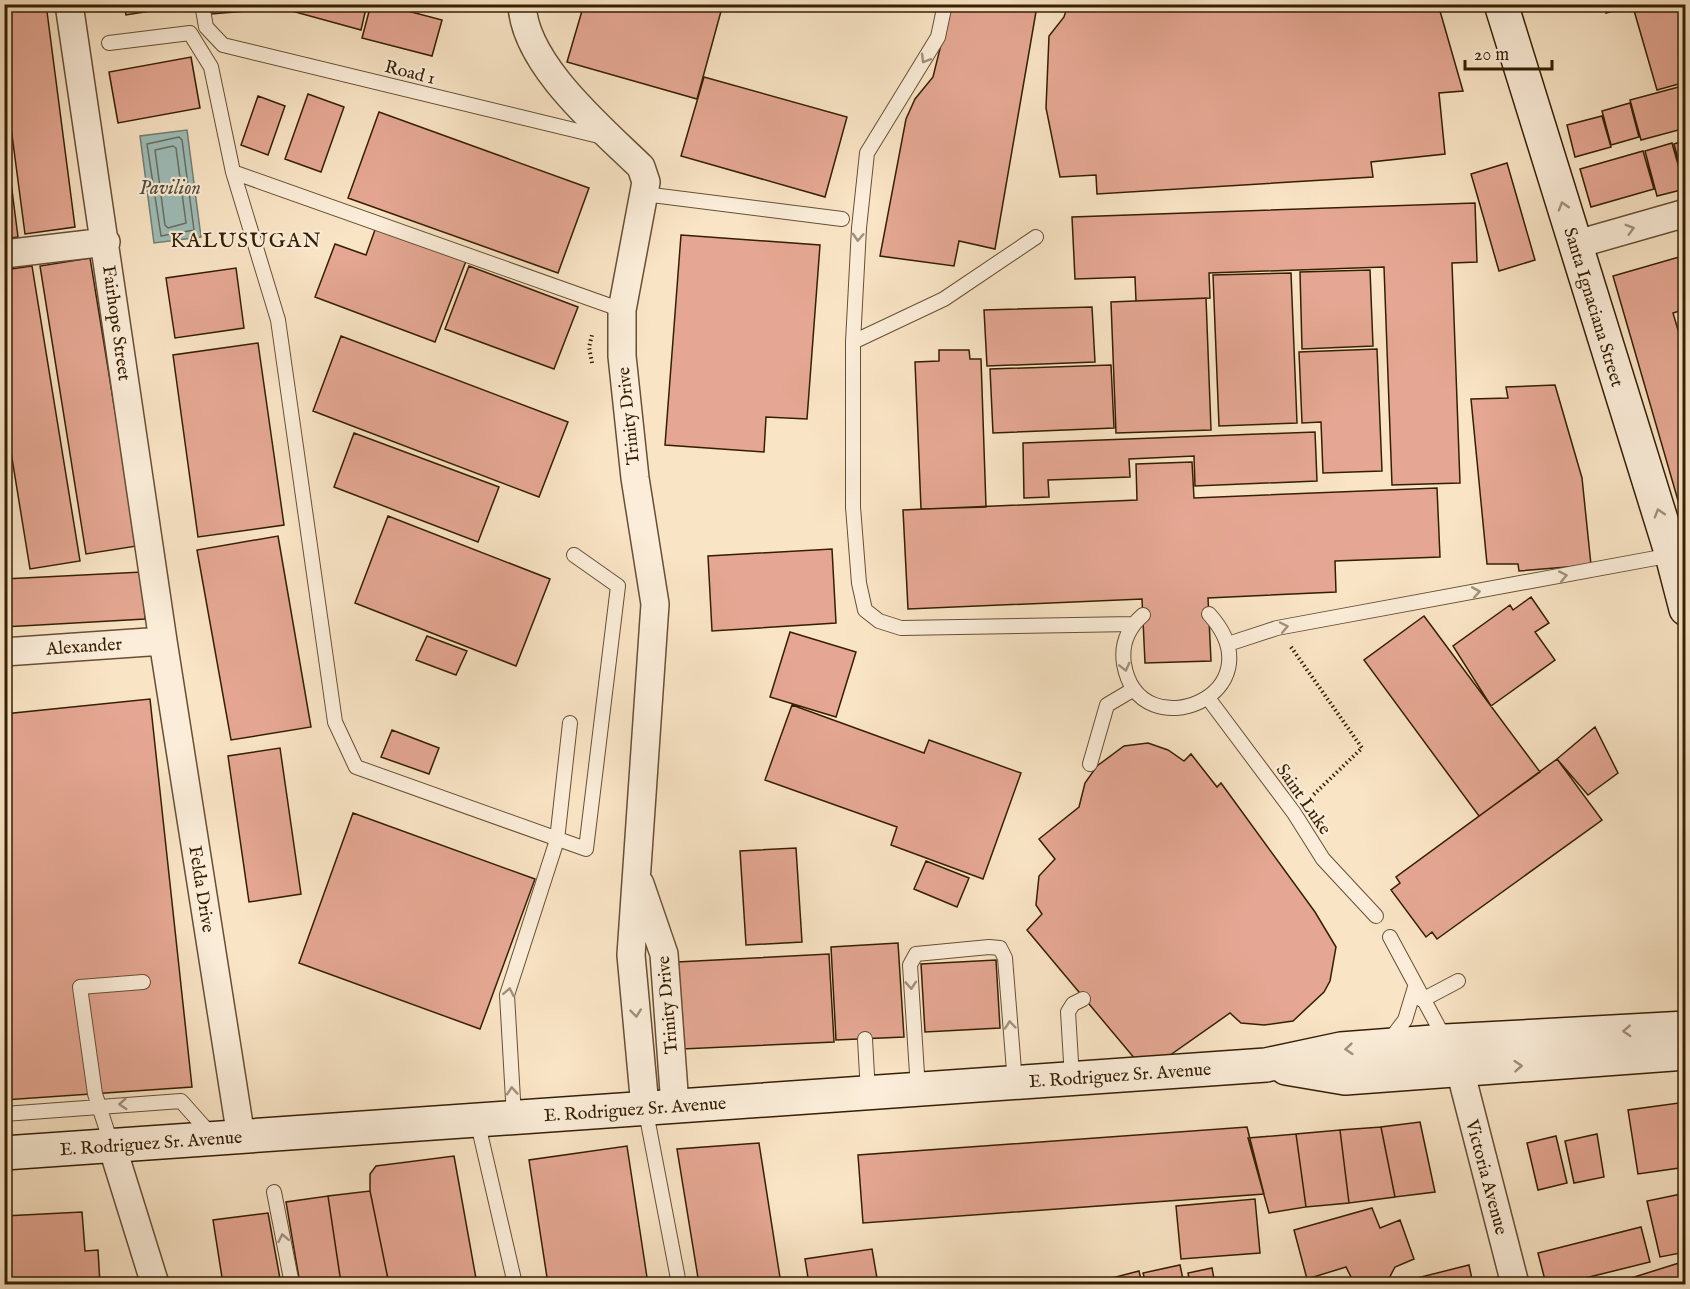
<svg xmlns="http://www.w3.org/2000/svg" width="1690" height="1289" font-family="'IM FELL English',serif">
<rect width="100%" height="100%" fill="#f9e4c5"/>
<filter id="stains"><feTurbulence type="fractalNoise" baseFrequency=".00333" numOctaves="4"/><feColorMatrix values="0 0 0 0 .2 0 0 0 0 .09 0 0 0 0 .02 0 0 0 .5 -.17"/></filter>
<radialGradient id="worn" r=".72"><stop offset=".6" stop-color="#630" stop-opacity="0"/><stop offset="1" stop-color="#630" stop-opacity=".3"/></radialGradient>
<path fill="#9ebeba" stroke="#747e71" stroke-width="1.5" d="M187,130L201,237L154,243L140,136Z"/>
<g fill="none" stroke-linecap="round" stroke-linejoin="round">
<path stroke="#6a6e5e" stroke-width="1.5" d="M179,137L182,140L194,230L161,236L147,144Z
M173,146L176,148L186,223L168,228L165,225L155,150Z"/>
</g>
<path fill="#e5a793" stroke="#351f03" stroke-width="1.5" d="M4,4H46L75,227L25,234L4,74Z
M124,4H181V6L126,15Z
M211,4H273V9L211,14Z
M289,4H367L361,30L288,10Z
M371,4H381L442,20L432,56L362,38Z
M584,4H723L697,99L567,62Z
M951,4L1037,6L995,249L959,241L954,266L880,256L906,119L915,99L933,77Z
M1068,4H1438L1463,91L1439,93L1445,154L1371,162L1373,177L1097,194L1096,175L1060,177L1046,108L1049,36L1064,17Z
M1604,4H1638L1606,13Z
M1643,4H1686V82L1657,90L1633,7Z
M191,57L200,108L118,123L109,72Z
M704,77L847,117L825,197L681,156Z
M1686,85V128L1641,140L1630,100Z
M308,94L344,107L321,172L285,159Z
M258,96L285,106L268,155L241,145Z
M1630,103L1639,137L1611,145L1602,111Z
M379,112L589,188L558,273L348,198Z
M1602,116L1611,147L1575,157L1567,125Z
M4,128L18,237L4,239Z
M1686,140V186H1685L1674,144Z
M1672,143L1685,189L1657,196L1645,151Z
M1643,151L1654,189L1591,207L1580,169Z
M1507,163L1535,260L1499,271L1471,174Z
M1475,203L1477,262L1452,263L1460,483L1392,485L1384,267L1209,273L1210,298L1136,301L1135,277L1075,279L1072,217Z
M376,227L466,261L435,342L315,297L335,244L366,255Z
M681,235L820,245L807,419L766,417L764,452L665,445Z
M1686,255V309L1673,313L1686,357V528L1613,276Z
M90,258L137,546L86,554L40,266Z
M32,266L80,561L30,569L4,409V270Z
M469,266L578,307L554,369L445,329Z
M236,268L244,328L175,338L166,278Z
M1370,270L1373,346L1302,349L1300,272Z
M1291,273L1297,423L1219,426L1213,275Z
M1206,298L1211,430L1116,433L1111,302Z
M1092,307L1095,362L987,366L984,310Z
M341,336L568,422L539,497L313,411Z
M258,343L284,525L198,537L173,355Z
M1377,349L1382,471L1323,473L1321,422L1302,423L1299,352Z
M939,350H969L970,359H981L986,507L921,509L915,362L939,361Z
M1111,365L1114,428L993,433L990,369Z
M1555,385L1582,478L1591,565L1519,571L1518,564H1487L1471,399L1508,398L1506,387Z
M1315,432L1317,481L1195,486L1194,456L1129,459L1130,477L1048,480L1049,497L1024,498L1023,443Z
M354,433L499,487L478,542L334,487Z
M1192,462L1194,498L1437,488L1440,557L1335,561L1336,592L1208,598L1211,661L1145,663L1142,599L908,609L903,510L1137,500L1136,464Z
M388,516L550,579L516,666L355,603Z
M278,536L311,727L231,740L197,550Z
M832,549L836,623L712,631L708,556Z
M142,572L145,619L4,627V579Z
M1531,597L1549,623L1535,632L1555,660L1491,706L1453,646L1510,605L1513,610Z
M1424,616L1540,772L1479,816L1364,660Z
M790,632L856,652L836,717L770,697Z
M427,636L467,651L456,675L416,660Z
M150,699L192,1087L4,1100V714Z
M792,705L924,753L929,740L1021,773L983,879L891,845L897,827L765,780Z
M1595,727L1618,773L1588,795L1557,759Z
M392,730L439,748L429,774L381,757Z
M1148,743L1168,750L1184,761L1191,754L1217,787L1221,783L1315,912L1336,947L1330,981L1324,992L1293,1021L1264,1025L1241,1023L1230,1013L1146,1072L1027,930L1042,914L1036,905L1039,876L1055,859L1039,839L1079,807L1085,783L1097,766L1124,746Z
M280,748L301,894L249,902L228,756Z
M1557,759L1602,820L1437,939L1432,932L1426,937L1391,890L1400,883L1396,877Z
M353,813L535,879L480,1029L299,963Z
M796,848L802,942L746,945L740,851Z
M926,861L969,878L957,907L914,889Z
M898,943L904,1037L836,1040L831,947Z
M829,954L834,1042L682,1049L677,962Z
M996,960L1000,1028L925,1032L921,964Z
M1686,1102V1167L1638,1174L1628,1110Z
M1420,1122L1435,1192L1395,1197L1381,1127Z
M1247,1127L1264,1194L863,1223L858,1155Z
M1381,1127L1395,1197L1349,1203L1340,1130Z
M1340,1130L1349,1203L1306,1207L1296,1134Z
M1296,1134L1306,1207L1269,1213L1248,1138Z
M1597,1134L1604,1177L1574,1183L1565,1141Z
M1556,1136L1567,1183L1538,1190L1527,1143Z
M759,1143L781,1284H699L677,1149Z
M627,1146L648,1284H548L529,1160Z
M454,1156L477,1284H389L370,1191V1174L376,1166Z
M370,1191L389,1284H334L341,1283L328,1196Z
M1686,1193V1252L1660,1257L1647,1201Z
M328,1196L341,1283L300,1284L286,1202Z
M1255,1199L1260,1253L1181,1259L1176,1206Z
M1372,1208L1380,1228L1400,1220L1414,1259L1395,1267L1386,1284H1349L1352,1279L1346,1267L1307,1279L1294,1230Z
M82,1212L85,1251L98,1250L100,1284H113H4V1216Z
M268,1213L281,1284H223L213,1220Z
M1641,1227L1650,1262L1561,1284H1546L1538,1253Z
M872,1249L878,1284H809L805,1259Z
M1679,1263L1686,1284H1612Z
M1180,1265L1184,1284H1146L1143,1273Z
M1469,1265L1473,1284H1401V1282Z
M1212,1268L1215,1284H1190L1188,1273Z
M1139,1271L1142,1284H1114L1112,1278Z"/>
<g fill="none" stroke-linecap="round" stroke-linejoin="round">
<defs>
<path id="lane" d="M202,4L206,27L223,45L603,137
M945,4L938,37L867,153L859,228L853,342V507L859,583L865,610L879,621L901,628L1133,624
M109,43L190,33L211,67L233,172L278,320L335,722L356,767L586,849L618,586L574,555
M233,172L622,310
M644,194L842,219
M853,342L944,299L1036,237
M1143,615C1128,628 1121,645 1124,664C1139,752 1281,694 1209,614
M1228,644L1277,628L1672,555
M1208,698L1294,813L1323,859L1376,916
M1090,764L1107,705L1134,689
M1390,937L1446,1041
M1422,1000L1458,981
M865,1039L868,1093
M1389,1041L1405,1020L1415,987
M1072,1078L1068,1012L1073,1004L1083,999
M918,1089L910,965L916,954L989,947L1000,948L1005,958L1015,1083
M645,1107L679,1284
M4,1114L181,1101L213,1137
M514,1117L507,995L557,840L570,723
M477,1120L515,1284
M112,1146L95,1094L80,987L143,982
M274,1192L292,1284"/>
<path id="street" d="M69,4L163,641L241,1137
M522,4C524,64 601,128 641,167L646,182L622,310V356L635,478L655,604L631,955L645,1107
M1574,245L1686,213
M4,254L106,242
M4,652L163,641
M640,884L664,954L675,1106
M1460,1070L1515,1284
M112,1146L155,1284"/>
<path id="secondary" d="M1501,4L1672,555L1686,609
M1286,1068L1345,1078L1686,1053
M4,1153L1266,1065L1341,1049L1446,1041L1686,1028"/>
</defs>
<use href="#lane" stroke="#665034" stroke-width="16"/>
<use href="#street" stroke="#665034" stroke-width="30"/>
<use href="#secondary" stroke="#351f03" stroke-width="36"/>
<path stroke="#351f03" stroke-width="4" stroke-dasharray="1.5 3" stroke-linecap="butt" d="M592,363L589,347L592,335
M1291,647L1362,748L1309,799"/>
<use href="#lane" stroke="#fbedd9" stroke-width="14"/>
<use href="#street" stroke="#fbedd9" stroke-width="27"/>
<use href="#secondary" stroke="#fbedd9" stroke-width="33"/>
</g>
<defs><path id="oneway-chevron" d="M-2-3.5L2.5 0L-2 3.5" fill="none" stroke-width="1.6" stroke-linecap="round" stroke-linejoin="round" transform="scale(1.5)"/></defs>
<g stroke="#a29079">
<use href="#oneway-chevron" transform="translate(925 59) rotate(121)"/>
<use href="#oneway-chevron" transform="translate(1563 206) rotate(-107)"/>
<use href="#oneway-chevron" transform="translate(1630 229) rotate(-16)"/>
<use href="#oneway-chevron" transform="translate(858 237) rotate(93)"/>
<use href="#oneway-chevron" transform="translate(1659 513) rotate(-107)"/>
<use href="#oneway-chevron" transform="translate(1563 576) rotate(-11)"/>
<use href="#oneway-chevron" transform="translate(1476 592) rotate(-10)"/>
<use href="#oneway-chevron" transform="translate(1284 627) rotate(-12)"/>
<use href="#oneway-chevron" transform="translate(1125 667) rotate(76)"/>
<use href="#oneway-chevron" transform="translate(911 985) rotate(86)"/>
<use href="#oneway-chevron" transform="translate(509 992) rotate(-79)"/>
<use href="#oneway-chevron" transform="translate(636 1013) rotate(84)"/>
<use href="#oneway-chevron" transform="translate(1010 1025) rotate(-95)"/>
<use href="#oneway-chevron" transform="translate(1627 1031) rotate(177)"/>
<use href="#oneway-chevron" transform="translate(1349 1049) rotate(175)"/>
<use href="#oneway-chevron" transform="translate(1518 1066) rotate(-4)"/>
<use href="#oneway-chevron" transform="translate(512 1091) rotate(-94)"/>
<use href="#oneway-chevron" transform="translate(123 1104) rotate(176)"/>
<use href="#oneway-chevron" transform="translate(283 1238) rotate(-101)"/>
</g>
<g text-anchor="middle" stroke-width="4.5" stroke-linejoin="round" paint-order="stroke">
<g font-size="18" fill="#351f03" stroke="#fbedd9">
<text transform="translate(410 72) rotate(14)" y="6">Road 1</text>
<text transform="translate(1594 307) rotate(73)" y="6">Santa Ignaciana Street</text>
<text transform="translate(117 323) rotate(82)" y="6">Fairhope Street</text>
<text transform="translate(628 416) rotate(-96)" y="6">Trinity Drive</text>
<text transform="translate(84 646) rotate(-4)" y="6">Alexander</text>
<text transform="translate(1304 799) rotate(55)" y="6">Saint Luke</text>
<text transform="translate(202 889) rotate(81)" y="6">Felda Drive</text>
<text transform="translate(667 1005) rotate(-95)" y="6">Trinity Drive</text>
<text transform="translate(1120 1075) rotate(-4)" y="6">E. Rodriguez Sr. Avenue</text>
<text transform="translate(635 1109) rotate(-4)" y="6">E. Rodriguez Sr. Avenue</text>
<text transform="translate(151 1143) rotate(-4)" y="6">E. Rodriguez Sr. Avenue</text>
<text transform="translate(1487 1177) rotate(75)" y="6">Victoria Avenue</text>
</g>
<g font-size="20" font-style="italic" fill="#544f3a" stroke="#fbedd9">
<text x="170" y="194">Pavilion</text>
</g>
<g font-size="21" letter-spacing="1.5" fill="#351f03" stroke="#fbedd9">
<text x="246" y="247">KALUSUGAN</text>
</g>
</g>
<rect width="1690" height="1289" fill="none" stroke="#f9e4c5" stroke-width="24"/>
<rect x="6" y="6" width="1678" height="1277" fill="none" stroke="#351f03" stroke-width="3"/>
<rect x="12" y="12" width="1666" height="1265" fill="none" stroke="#351f03" stroke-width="1.5"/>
<path d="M1465 60v9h87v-9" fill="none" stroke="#351f03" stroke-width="3"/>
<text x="1474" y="60" font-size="18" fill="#351f03" stroke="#fbedd9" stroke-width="4.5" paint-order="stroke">20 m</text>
<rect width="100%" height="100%" filter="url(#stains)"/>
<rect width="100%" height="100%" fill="url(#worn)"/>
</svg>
